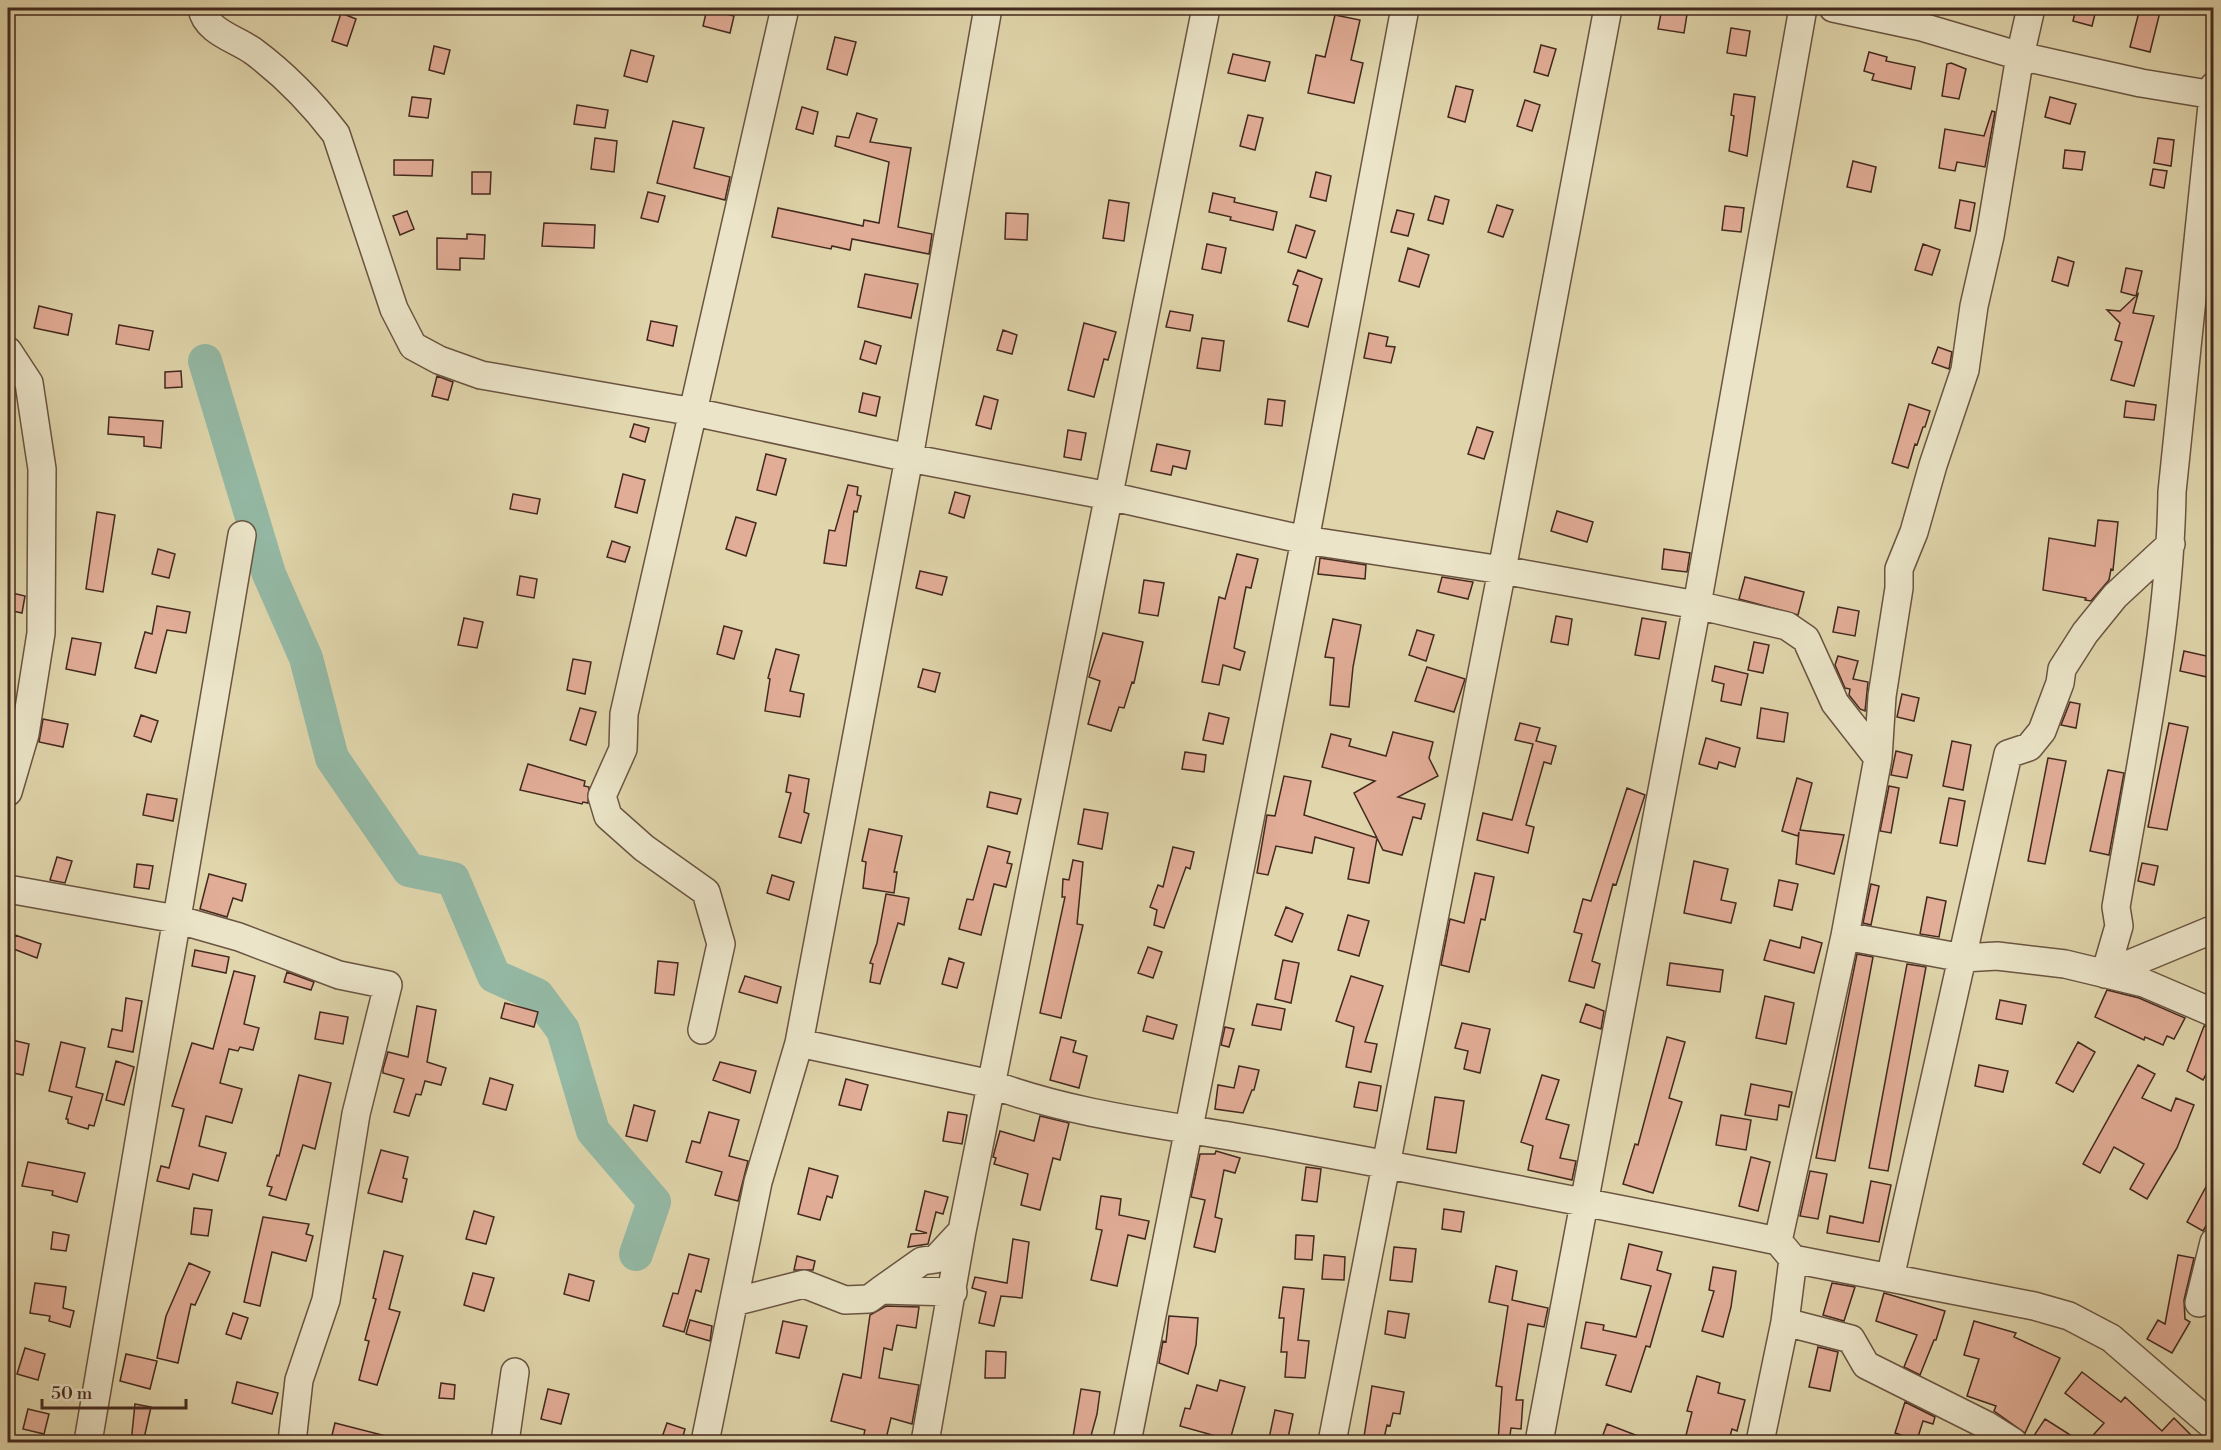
<svg xmlns="http://www.w3.org/2000/svg" width="2221" height="1450" font-family="'Libre Bodoni',serif">
<rect width="100%" height="100%" fill="#e0d5ab"/>
<filter id="stains"><feTurbulence type="fractalNoise" baseFrequency=".00333" numOctaves="4"/><feColorMatrix values="0 0 0 0 .2 0 0 0 0 .09 0 0 0 0 .02 0 0 0 .5 -.17"/></filter>
<radialGradient id="worn" r=".72"><stop offset=".6" stop-color="#630" stop-opacity="0"/><stop offset="1" stop-color="#630" stop-opacity=".3"/></radialGradient>
<g fill="none" stroke-linecap="round" stroke-linejoin="round">
<path stroke="#94b9a5" stroke-width="34" d="M205,361L269,574L306,658L332,758L409,870L453,879L494,976L537,995L563,1030L593,1131L654,1202L636,1254"/>
</g>
<path fill="#e2ad97" stroke="#43291e" stroke-width="1.5" d="M1662,8H1688L1684,33L1658,29Z
M2076,8L2096,10L2092,26L2073,21Z
M2140,8H2161L2150,52L2130,47Z
M707,9L734,16L730,33L703,26Z
M341,13L356,19L347,46L332,41Z
M1335,15L1360,20L1351,60L1363,63L1354,103L1308,93L1316,55L1325,57Z
M1731,28L1750,31L1746,56L1727,53Z
M835,37L856,42L847,75L827,69Z
M1541,45L1556,49L1548,76L1534,72Z
M434,46L450,50L444,74L429,70Z
M631,50L654,56L647,82L624,76Z
M1869,52L1887,57L1886,61L1915,67L1911,89L1872,80L1874,74L1864,71Z
M1233,54L1270,62L1265,81L1228,73Z
M1951,63L1966,69L1959,99L1942,96L1947,64Z
M1456,86L1473,90L1465,122L1448,117Z
M1734,94L1755,97L1747,156L1729,151L1734,116L1731,115Z
M412,97L431,99L428,118L409,116Z
M2050,97L2076,104L2070,124L2045,117Z
M1525,100L1540,105L1532,131L1517,126Z
M577,105L608,110L605,128L574,124Z
M802,107L818,112L813,134L796,129Z
M1992,111L1995,112L1985,167L1957,162L1955,171L1939,168L1945,129L1984,136Z
M857,113L877,119L870,142L911,148L898,227L932,234L929,254L852,239L850,250L832,246L831,249L772,237L778,208L863,226L864,220L879,223L889,162L835,146L837,136L849,138Z
M1248,115L1263,118L1255,150L1240,146Z
M673,121L704,128L694,168L730,177L725,200L657,183Z
M595,138L617,141L614,172L591,169Z
M2158,138L2174,140L2171,166L2154,163Z
M2065,150L2085,152L2082,170L2063,168Z
M394,160H433L432,176L394,175Z
M1853,161L1876,167L1871,192L1847,187Z
M2153,169L2167,171L2164,188L2150,185Z
M472,172H491L490,194H472Z
M1316,172L1331,176L1326,201L1310,197Z
M648,192L665,196L658,222L641,218Z
M1213,193L1235,198L1234,202L1277,212L1273,230L1230,220L1231,217L1209,212Z
M1435,196L1449,200L1443,224L1428,220Z
M1109,200L1129,203L1124,241L1103,238Z
M1960,200L1975,203L1970,231L1955,228Z
M1497,205L1513,210L1503,237L1488,232Z
M1725,206L1744,208L1741,232L1722,230Z
M1397,210L1414,214L1408,236L1391,232Z
M407,211L414,229L400,235L393,216Z
M1006,213L1028,214L1027,240L1005,239Z
M544,223L595,225L594,248L542,246Z
M1296,225L1315,231L1306,258L1288,252Z
M467,234L485,235L484,259L460,258V270L437,269V238L467,239Z
M1207,244L1226,248L1221,273L1202,269Z
M1923,244L1940,250L1932,275L1915,270Z
M1408,248L1429,255L1419,287L1399,281Z
M2058,257L2074,262L2068,286L2052,281Z
M2126,268L2142,271L2136,296L2121,292Z
M1298,270L1322,279L1308,327L1288,321L1298,286L1293,284Z
M865,274L918,284L911,318L858,307Z
M2138,294L2133,313L2154,316L2134,386L2111,380L2122,342L2115,340L2120,323L2107,310L2120,311Z
M39,306L72,314L68,335L34,328Z
M1170,311L1193,315L1190,331L1166,327Z
M651,321L677,326L673,346L647,340Z
M1084,323L1116,332L1108,360L1104,359L1094,397L1068,390Z
M119,325L153,331L149,350L116,344Z
M1003,330L1017,335L1012,354L997,350Z
M1369,333L1388,337L1386,346L1395,347L1391,363L1364,358Z
M1202,338L1224,341L1220,371L1197,368Z
M865,341L881,346L876,364L860,359Z
M1938,347L1952,352L1949,369L1932,363Z
M181,371L182,387L165,388V372Z
M437,376L453,382L448,400L432,396Z
M863,393L880,397L876,416L859,412Z
M984,396L998,400L991,429L976,425Z
M1268,399L1285,401L1282,426L1265,424Z
M2126,401L2156,405L2154,420L2124,417Z
M1909,404L1930,411L1925,427H1923L1917,445L1915,444L1908,468L1892,463Z
M109,417L163,421L161,448L144,446V437L108,434Z
M634,424L649,428L645,442L630,437Z
M1477,427L1493,432L1484,459L1468,454Z
M1068,430L1086,433L1081,460L1064,457Z
M1157,444L1190,451L1186,469L1173,466L1171,475L1151,471Z
M766,454L786,459L776,495L757,490Z
M623,474L645,480L637,513L615,507Z
M848,485L858,487L857,495L861,496L857,512L854,511L846,566L824,563L829,530L835,531Z
M955,492L970,496L964,518L949,513Z
M513,494L540,499L537,514L510,509Z
M1557,511L1593,522L1587,542L1551,531Z
M97,512L115,515L103,592L86,589Z
M736,517L756,523L746,556L726,549Z
M2098,520L2118,522L2113,570L2111,569L2109,580L2091,601L2085,600L2086,598L2043,590L2049,538L2095,546Z
M612,541L630,547L625,562L607,557Z
M158,549L175,554L169,578L152,574Z
M1664,549L1690,553L1687,572L1662,569Z
M1237,554L1258,559L1251,588L1246,587L1234,648L1245,652L1240,670L1223,665L1219,685L1202,682L1219,597L1225,599Z
M1320,558L1366,565L1365,579L1318,574Z
M920,571L947,577L942,595L916,588Z
M520,576L537,579L534,598L517,595Z
M1442,577L1473,582L1468,599L1438,592Z
M1745,577L1804,592L1798,615L1739,599Z
M1144,580L1164,583L1158,616L1139,613Z
M8,592L25,596L22,613L8,610Z
M157,606L190,612L186,633L167,630L156,673L135,668L145,632L152,634Z
M1838,607L1859,611L1855,636L1833,632Z
M1556,616L1572,619L1568,645L1551,642Z
M464,618L483,622L477,648L458,645Z
M1642,618L1666,622L1659,659L1635,655Z
M1333,619L1361,625L1353,667L1349,707L1330,705L1334,658L1325,657Z
M724,626L742,631L734,659L717,654Z
M1417,630L1434,635L1426,661L1409,655Z
M1103,633L1143,642L1134,683L1132,682L1124,708L1119,707L1111,731L1088,724L1100,681L1089,677Z
M72,638L101,643L95,675L66,669Z
M1754,642L1769,645L1763,673L1748,670Z
M776,649L799,655L790,691L804,694L800,717L765,711L770,679L768,678Z
M2184,651L2211,657L2207,677L2180,671Z
M1838,656L1858,661L1853,679L1868,682L1865,711L1860,709L1849,695L1850,689L1845,688L1835,665Z
M573,659L591,662L585,694L567,690Z
M1715,666L1748,674L1741,705L1721,701L1724,684L1712,681Z
M1427,667L1465,679L1454,712L1415,701Z
M923,669L940,673L935,692L918,687Z
M1902,694L1919,698L1914,721L1897,717Z
M2070,702L2080,704L2076,728L2061,725Z
M580,708L596,712L586,745L570,740Z
M1761,708L1788,713L1784,742L1757,738Z
M1209,713L1229,718L1223,744L1203,740Z
M141,715L158,721L151,742L134,736Z
M43,719L68,724L63,747L39,742Z
M1520,723L1540,728L1536,741L1556,746L1551,764L1544,762L1526,825L1534,827L1528,853L1477,840L1483,813L1512,820L1533,744L1515,740Z
M2169,723L2188,727L2167,830L2148,827Z
M1393,732L1433,742L1429,758L1438,776L1398,797L1425,804L1421,819L1413,817L1402,855L1383,850L1377,838L1369,883L1348,879L1354,848L1315,837L1312,853L1276,846L1268,875L1257,873L1267,815L1275,816L1284,776L1311,781L1304,815L1377,838L1354,793L1375,781L1322,767L1331,734L1351,739L1349,746L1386,756Z
M1706,738L1740,748L1735,767L1719,762L1717,769L1699,764Z
M1952,741L1971,745L1963,790L1943,786Z
M1896,751L1912,755L1907,778L1891,775Z
M1185,752L1206,755L1204,772L1182,769Z
M2048,758L2066,761L2045,864L2028,861Z
M528,764L585,781L584,786L589,787L588,803L583,802L582,804L520,790Z
M2108,770L2124,773L2109,855L2090,851Z
M789,775L809,779L804,812L809,814L801,843L779,837L791,793L786,792Z
M1797,778L1812,783L1800,830L1844,835L1834,874L1796,864L1799,832L1798,836L1782,831Z
M1889,786L1899,788L1891,833L1880,831Z
M1627,788L1645,795L1616,885L1613,884L1592,961L1600,964L1594,988L1569,981L1582,934L1574,932L1583,899L1591,901Z
M990,792L1021,799L1017,814L987,807Z
M147,794L177,799L173,821L143,815Z
M1949,798L1965,801L1957,846L1940,843Z
M1084,809L1108,813L1102,849L1078,844Z
M869,829L902,836L894,872H897L894,893L863,888L866,862L862,861Z
M988,846L1010,852L1007,863L1012,864L1006,887L994,884L981,935L959,929L967,899L973,900Z
M1173,847L1194,852L1190,869L1186,867L1164,928L1154,925L1157,910L1150,907L1158,885L1163,887Z
M57,857L72,861L65,883L50,880Z
M1073,860L1083,862L1077,924L1083,925L1061,1018L1040,1013L1065,897H1062L1063,879L1069,880Z
M1694,861L1728,869L1721,900L1736,903L1731,923L1684,913Z
M2142,863L2158,866L2154,885L2138,881Z
M137,864L153,866L149,889L134,887Z
M1475,873L1494,877L1485,920L1481,919L1469,972L1441,965L1450,919L1464,923Z
M209,874L246,884L242,901L233,898L227,917L200,909Z
M772,875L794,882L789,900L767,893Z
M1779,880L1798,884L1792,910L1774,906Z
M1871,884L1879,886L1871,925L1863,923Z
M886,894L909,898L904,925L898,923L880,984L870,982L873,964L870,963L877,943Z
M1927,897L1946,901L1939,937L1920,934Z
M1286,907L1303,914L1292,942L1275,935Z
M1348,915L1369,921L1359,956L1338,950Z
M15,935L41,944L37,958L11,948Z
M1802,937L1822,943L1814,973L1764,960L1770,940L1800,948Z
M1148,947L1162,952L1153,978L1138,973Z
M195,950L229,957L226,973L192,966Z
M1857,954L1873,957L1835,1161L1816,1158Z
M949,958L964,963L957,988L942,984Z
M1283,960L1299,963L1291,1003L1275,999Z
M658,961L678,963L674,995L655,993Z
M1670,963L1723,970L1720,992L1667,985Z
M1907,964L1926,967L1888,1171L1869,1168Z
M234,971L255,976L244,1024L259,1028L253,1050L240,1047L238,1051L229,1049L220,1083L242,1089L232,1123L206,1116L199,1146L226,1153L218,1181L193,1174L189,1189L157,1181L161,1166L169,1168L184,1109L172,1106L192,1043L213,1049Z
M287,972L314,982L311,990L284,982Z
M745,976L781,987L777,1003L739,992Z
M1351,976L1383,986L1365,1042L1377,1044L1371,1072L1346,1067L1354,1027L1336,1021Z
M2107,990L2139,998L2185,1018L2174,1039L2167,1036L2163,1045L2145,1037L2144,1040L2095,1017Z
M1765,996L1794,1003L1786,1044L1756,1038Z
M126,998L142,1001L133,1052L108,1047L112,1029L122,1031Z
M2000,1000L2026,1005L2022,1024L1996,1019Z
M505,1003L538,1012L534,1027L501,1018Z
M1257,1004L1285,1009L1281,1030L1252,1025Z
M1586,1004L1604,1011L1601,1029L1580,1022Z
M417,1006L436,1010L427,1062L446,1068L441,1085L425,1081L421,1095L416,1094L409,1116L394,1112L404,1079L383,1073V1069L388,1052L408,1057Z
M320,1012L348,1017L343,1044L315,1039Z
M1147,1016L1177,1025L1173,1039L1143,1031Z
M1462,1023L1490,1029L1480,1073L1464,1069L1468,1051L1455,1048Z
M2204,1026L2214,1028V1060L2203,1080L2187,1071Z
M1225,1027L1234,1029L1229,1047L1221,1045Z
M1061,1037L1076,1041L1073,1052L1087,1056L1079,1088L1050,1080Z
M1667,1037L1685,1042L1669,1098L1682,1102L1653,1193L1623,1184L1635,1144L1638,1145Z
M8,1039L29,1044L23,1075L8,1072Z
M61,1042L85,1048L76,1087L103,1094L94,1126L89,1125L88,1129L68,1123V1119H66L72,1097L49,1091Z
M2078,1042L2095,1052L2073,1092L2056,1083Z
M116,1061L134,1067L124,1105L106,1100Z
M720,1062L756,1071L750,1093L713,1080Z
M1979,1065L2008,1071L2003,1092L1975,1086Z
M2138,1065L2155,1074L2142,1098L2171,1111L2176,1098L2194,1105L2177,1148L2147,1199L2130,1189L2144,1164L2114,1147L2100,1173L2083,1164Z
M1239,1066L1259,1070L1254,1090H1252L1243,1113L1215,1109L1218,1085L1234,1088Z
M299,1075L331,1083L315,1149L303,1145L286,1200L269,1195L272,1187L267,1186L277,1155L279,1156Z
M1542,1075L1559,1080L1546,1119L1569,1125L1560,1158L1576,1161L1572,1180L1528,1170L1533,1146L1521,1142Z
M490,1078L513,1085L506,1110L483,1104Z
M846,1079L868,1085L861,1110L839,1105Z
M1359,1082L1381,1086L1377,1111L1354,1107Z
M1751,1084L1792,1092L1789,1107L1779,1105L1777,1120L1745,1115Z
M1435,1097L1464,1101L1456,1153L1427,1149Z
M634,1105L655,1111L647,1141L626,1136Z
M709,1112L739,1120L729,1156L748,1161L738,1201L715,1195L722,1172L686,1162L692,1141L700,1143Z
M948,1112L967,1115L962,1144L943,1141Z
M1721,1115L1751,1120L1746,1150L1716,1145Z
M1040,1116L1069,1123L1060,1160L1053,1158L1040,1210L1021,1205L1028,1174L994,1164L996,1158L993,1157L1000,1131L1034,1141Z
M381,1150L408,1157L403,1178L407,1179L402,1202L368,1193Z
M1216,1151L1240,1158L1235,1173L1224,1170L1215,1217L1222,1219L1215,1252L1194,1247L1205,1200L1191,1197L1200,1154H1215Z
M1751,1157L1770,1162L1758,1211L1739,1206Z
M28,1162L85,1173L77,1202L52,1195L53,1191L22,1186Z
M1306,1167L1321,1169L1317,1202L1302,1200Z
M809,1168L838,1176L832,1198L827,1196L820,1220L798,1214Z
M1810,1171L1827,1174L1818,1219L1800,1216Z
M2214,1172V1213L2203,1231L2187,1222Z
M1871,1181L1891,1185L1879,1242L1827,1233L1830,1216L1863,1223Z
M925,1191L948,1197L943,1214L936,1212L928,1244L908,1247L911,1234L927,1233L916,1230Z
M1101,1196L1121,1199L1119,1215L1149,1221L1145,1239L1128,1235L1117,1286L1091,1280L1102,1230L1096,1229Z
M194,1208L212,1210L208,1236L191,1234Z
M1444,1209L1464,1212L1461,1232L1442,1229Z
M474,1211L494,1217L486,1244L466,1239Z
M263,1217L309,1224L306,1234L313,1236L306,1261L272,1252L260,1306L244,1302Z
M53,1232L69,1235L66,1251L51,1249Z
M1296,1235L1314,1236L1312,1260L1295,1259Z
M1013,1239L1029,1242L1022,1298L1001,1296L994,1326L979,1323L986,1292L972,1288L975,1277L1007,1283Z
M1629,1244L1662,1252L1657,1270L1671,1274L1650,1347L1646,1346L1631,1392L1606,1385L1616,1355L1581,1348L1586,1322L1604,1325L1603,1330L1636,1337L1651,1286L1621,1279Z
M1394,1247L1416,1249L1412,1282L1390,1280Z
M384,1251L403,1256L389,1309L400,1312L377,1385L359,1380L369,1341L365,1340L376,1299L373,1298Z
M689,1254L709,1259L701,1292L696,1290L684,1332L663,1326L673,1293L678,1294Z
M1324,1255L1345,1257L1344,1280L1322,1279Z
M2178,1255L2194,1258L2184,1300L2185,1319L2190,1322L2172,1353L2147,1339L2158,1320L2165,1324Z
M797,1256L815,1261L813,1270H794Z
M189,1263L210,1272L195,1305L191,1304L178,1363L157,1358L166,1316Z
M1496,1266L1517,1271L1512,1300L1548,1308L1544,1327L1528,1324L1516,1400H1523L1521,1429L1511,1428L1509,1443L1498,1442L1502,1387L1496,1386L1508,1306L1489,1302Z
M1713,1267L1736,1271L1731,1307L1723,1337L1702,1331L1714,1291L1709,1290Z
M473,1273L494,1278L484,1311L464,1305Z
M569,1274L594,1281L589,1301L564,1294Z
M35,1283L66,1287L63,1308L74,1311L70,1327L49,1321L50,1316L30,1313Z
M1832,1283L1855,1287L1844,1321L1823,1315Z
M1283,1287L1304,1289L1298,1340L1309,1341L1305,1378L1285,1377L1287,1352H1281L1284,1318H1279Z
M1884,1293L1945,1311L1936,1340H1934L1920,1375L1904,1367L1917,1335L1876,1321Z
M886,1306L919,1307L916,1328L897,1325L892,1350L884,1348L879,1378L919,1385L912,1424L891,1418L885,1443H862L865,1430L831,1421L843,1374L861,1378L870,1315Z
M1388,1311L1409,1314L1405,1338L1385,1334Z
M233,1313L248,1318L241,1339L226,1334Z
M1169,1316L1198,1318L1196,1345L1188,1374L1159,1363L1163,1341L1166,1342Z
M690,1320L712,1326L710,1341L686,1334Z
M783,1321L807,1326L799,1358L776,1353Z
M1974,1321L2016,1333L2014,1337L2060,1358L2025,1433L1994,1411L1996,1406L1967,1396L1979,1359L1964,1355Z
M1818,1347L1838,1352L1830,1391L1809,1387Z
M25,1348L45,1354L38,1380L17,1374Z
M986,1351L1006,1352L1005,1378H985Z
M126,1354L157,1361L150,1389L120,1381Z
M2082,1372L2121,1402L2125,1397L2162,1431L2174,1418L2199,1443H2086L2104,1423L2065,1393Z
M1697,1376L1720,1383L1718,1393L1745,1400L1737,1431L1732,1429L1728,1443H1684L1692,1412L1687,1411Z
M1220,1380L1245,1387L1230,1440L1180,1426L1185,1408L1190,1409L1197,1385L1217,1391Z
M237,1382L278,1393L272,1414L232,1403Z
M441,1383L455,1385L454,1399L439,1398Z
M1372,1386L1404,1392L1400,1414L1393,1413L1390,1426L1387,1425L1383,1443H1363Z
M548,1389L569,1394L561,1424L541,1419Z
M1081,1389L1100,1392L1097,1414L1089,1443H1072Z
M1905,1402L1935,1417L1933,1424L1923,1421L1917,1440L1895,1433Z
M135,1404L151,1407L143,1443H131Z
M28,1409L49,1414L44,1434L23,1429Z
M1275,1410L1293,1414L1287,1443H1268Z
M2045,1419L2083,1443H2029Z
M335,1423L390,1437L389,1443H330Z
M667,1423L685,1429L681,1443H660Z
M1607,1424L1651,1441V1443H1600Z"/>
<g fill="none" stroke-linecap="round" stroke-linejoin="round">
<defs>
<path id="minor" d="M202,8C205,31 236,39 253,51C284,74 313,104 336,134L394,309L413,346L439,360L481,375L694,412L909,458L1109,496L1305,540L1502,570L1697,605L1787,626L1806,639L1835,703L1878,758
M1833,8L1922,27L2020,56L2141,83L2214,95
M8,351L29,383L42,469L41,633L25,734L8,792
M8,889L176,919L239,937L339,975L388,985L356,1114L326,1300L299,1380L292,1442
M1845,936L1963,958L1997,956L2065,964L2144,983L2214,1013
M2105,974L2119,926L2116,907C2139,770 2170,631 2172,492L2214,86
M2105,974L2214,929
M702,1030L721,944L706,892L644,848L608,816L602,796L623,749L624,714L785,8
M799,1043L991,1084C1082,1118 1180,1126 1275,1144C1443,1175 1610,1206 1778,1241L1793,1259L2034,1306L2069,1316L2111,1338L2214,1427
M1778,1241L1845,936L1878,758L1882,696L1899,588V569L1914,532L1933,465L1965,370L1974,306L1990,236L2020,56L2031,8
M1890,1278L2008,754L2029,747L2042,731L2060,683L2062,669L2085,633L2115,596L2171,544
M881,1290L922,1261L936,1259L962,1231
M734,1302L804,1284L845,1300L869,1299L881,1290L953,1292
M2199,1303L2214,1242
M1785,1322L1851,1339L1866,1365L1986,1425L2013,1442
M88,1442L242,535
M505,1442L515,1372
M705,1442L758,1182L799,1043L909,458L988,8
M925,1442L962,1231L1206,8
M1127,1442L1305,540L1405,8
M1332,1442L1502,570L1608,8
M1539,1442L1697,605L1803,8
M1760,1442L1785,1322L1793,1259"/>
</defs>
<use href="#minor" stroke="#6a5441" stroke-width="30"/>
<use href="#minor" stroke="#ebe4c8" stroke-width="27"/>
</g>
<rect width="2221" height="1450" fill="none" stroke="#e0d5ab" stroke-width="30"/>
<rect x="9" y="9" width="2203" height="1432" fill="none" stroke="#43291e" stroke-width="3"/>
<rect x="15" y="15" width="2191" height="1420" fill="none" stroke="#43291e" stroke-width="1.5"/>
<path d="M42 1399v9h144v-9" fill="none" stroke="#43291e" stroke-width="3"/>
<text x="51" y="1399" font-size="18" fill="#43291e" stroke="#ebe4c8" stroke-width="4.5" paint-order="stroke">50 m</text>
<rect width="100%" height="100%" filter="url(#stains)"/>
<rect width="100%" height="100%" fill="url(#worn)"/>
</svg>
